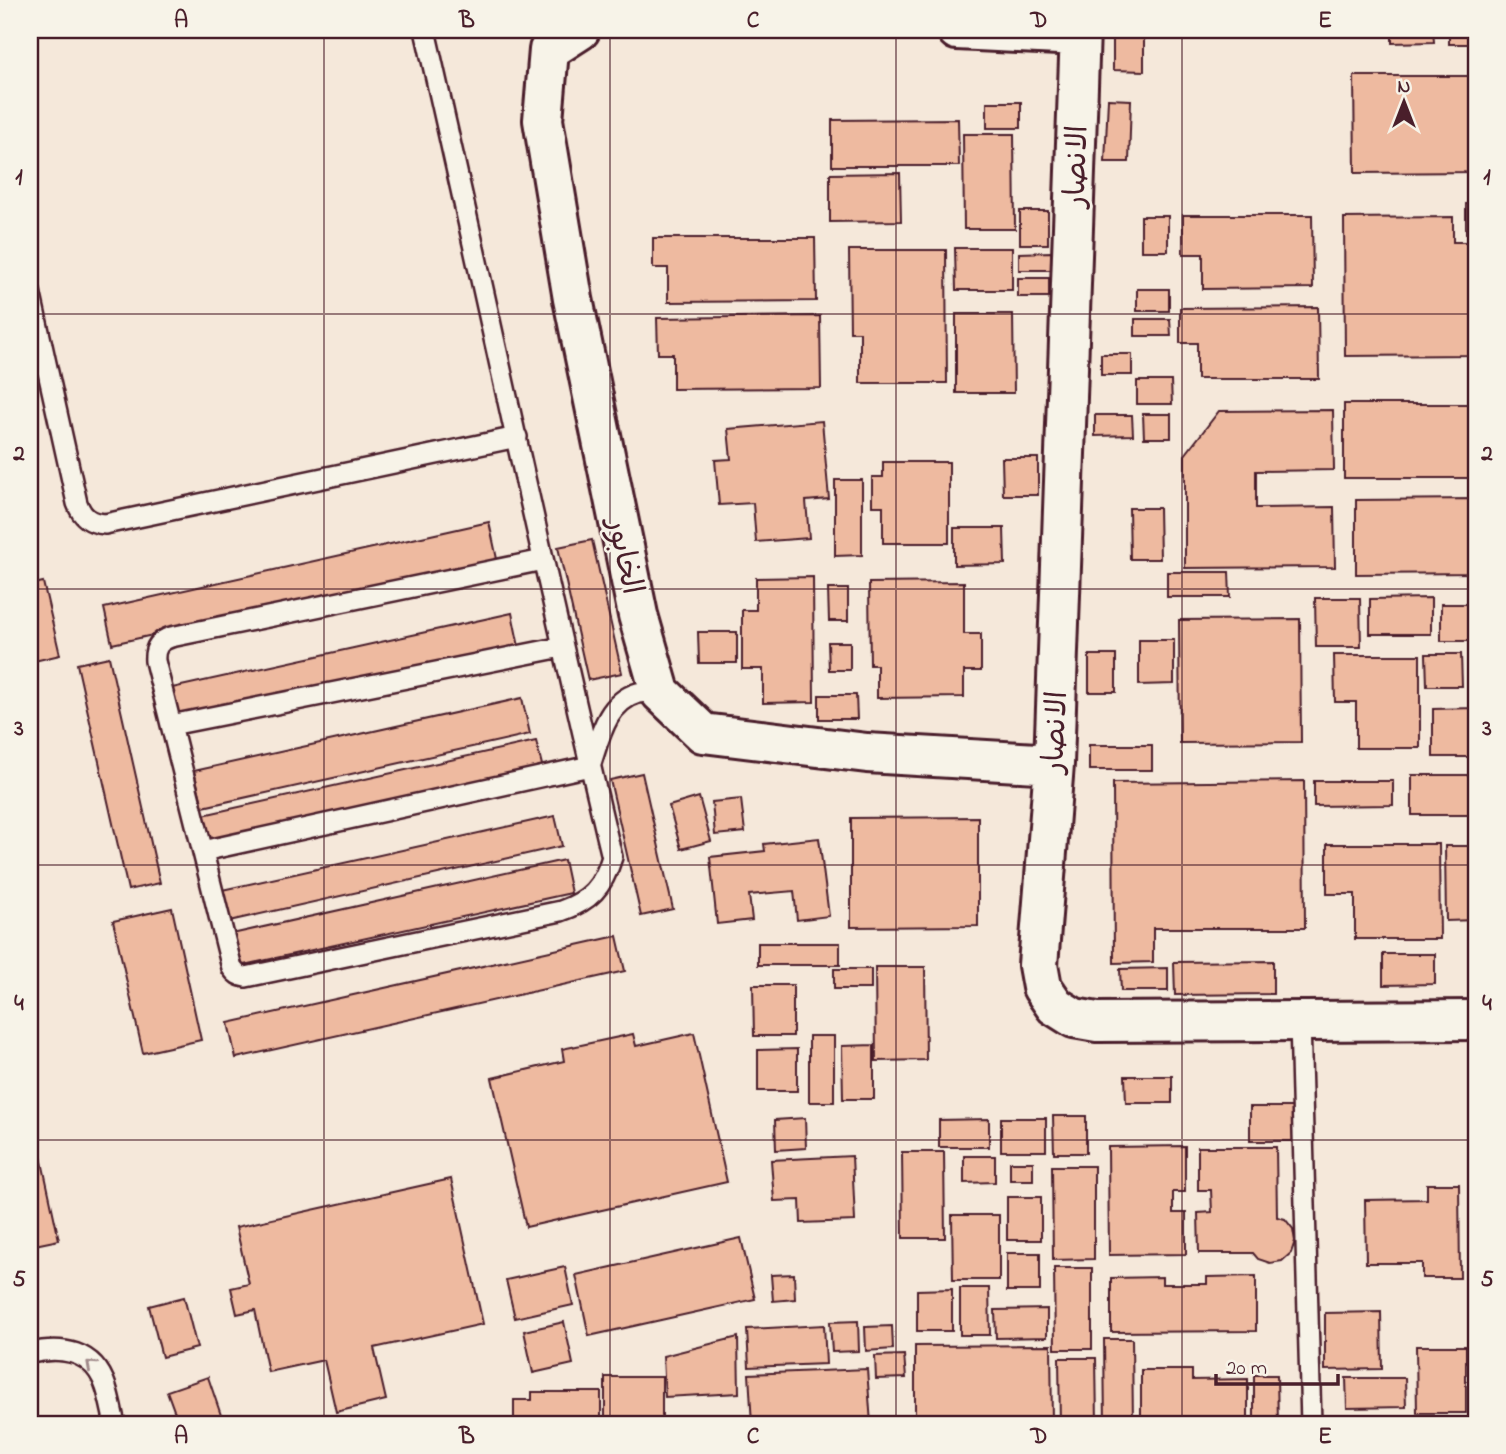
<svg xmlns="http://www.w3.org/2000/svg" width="1506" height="1454" font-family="'Indie Flower','Playpen Sans Arabic',sans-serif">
<rect width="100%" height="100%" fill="#f5e8da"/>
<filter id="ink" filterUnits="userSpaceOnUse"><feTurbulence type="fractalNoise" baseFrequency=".0143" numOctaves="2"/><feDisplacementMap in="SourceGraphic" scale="14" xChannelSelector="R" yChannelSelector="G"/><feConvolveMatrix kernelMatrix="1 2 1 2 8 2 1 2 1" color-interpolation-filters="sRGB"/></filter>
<g filter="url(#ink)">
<path fill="#eebaa0" stroke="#4a1f2b" stroke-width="2" d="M1392,30H1433L1434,42L1392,43Z
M1449,30H1476V44H1449Z
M1113,36L1144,37V71L1113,70Z
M1354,76H1476V172L1355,173Z
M1108,99L1131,100L1129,162H1105Z
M987,102H1021V128H987Z
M958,119L959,166H832V120Z
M963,134H1014L1015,229H964Z
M900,173L901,221L830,222V174Z
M1476,203V233H1466V204Z
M1020,211H1048V244H1020Z
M1183,215H1312L1313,288L1203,289V254H1183Z
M1141,216H1168V251H1141Z
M1453,217V242H1473V255H1476V355L1345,356L1344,218Z
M653,238H815L816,301L668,302V268H653Z
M955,248H1012V290H956Z
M849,250H946L947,383H860V332H850Z
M1051,252V270H1019V253Z
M1018,278H1049V297H1018Z
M1137,289H1169V311H1137Z
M1318,307L1319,379H1197V343H1180V308Z
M956,314H1013L1014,393H956Z
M820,316L821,388L673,389V354H658L657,318Z
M1135,319H1170L1171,336H1135Z
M1101,354H1132V375H1101Z
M1137,381H1171L1172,404H1137Z
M1344,404H1476V478H1344Z
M1333,410L1334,470L1256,471V508L1334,507L1335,567L1185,568V455L1219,411Z
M1143,414H1171V438H1144Z
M1095,415H1132L1133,435L1095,436Z
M822,421L829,499L806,501L809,538L756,542L753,503L719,505L715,460L731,459L728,429Z
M1002,458H1038V495H1003Z
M883,462H949V543H883V506H872V477H883Z
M835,480H862V555L835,556Z
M1476,499V573L1356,574V500Z
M1129,508H1159L1160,559H1130Z
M489,522L497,559L112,644L104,608Z
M954,528H1004L1005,564L954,565Z
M592,540L622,673L588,680L558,547Z
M1167,572H1229L1230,597H1167Z
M813,577L814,702L763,703V669H742V610H756V578Z
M43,582L60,655L30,662V585Z
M964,582V634H981V671H964V697L877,698V665H870L869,583Z
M828,589H848V621H829Z
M1315,598H1360L1361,647H1316Z
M1431,598V634H1370V599Z
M1441,604H1476V641H1441Z
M512,613L519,647L180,723L172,688Z
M1300,619L1301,742L1180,743L1179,620Z
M698,632H737V663H699Z
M1139,640H1174V684L1139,685Z
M828,642H850V670H829Z
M1426,654H1461L1462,686H1427Z
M1089,655H1116V692H1089Z
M1334,655H1420V748H1356V702H1335Z
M109,657L160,883L128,890L77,664Z
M819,695H856L857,719H819Z
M522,698L530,734L203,807L194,771Z
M1476,708V757H1433V709Z
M536,741L543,769L209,844L203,815Z
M1089,745H1152V770H1089Z
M642,773L673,909L641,916L610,780Z
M1412,775H1476V815H1412Z
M1304,781L1305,928H1153V962L1114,963L1113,783Z
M1314,781H1393V805L1314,806Z
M699,797L711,841L681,849L669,806Z
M741,799L745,832L715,835L712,802Z
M555,816L562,846L229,921L222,890Z
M978,817V926L851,927V818Z
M819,838L829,916L797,920L794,891L749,895L752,920L717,924L710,857L765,851L764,844Z
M1327,844H1439L1440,939H1355V894H1327Z
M1445,846H1476L1475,920L1446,921Z
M564,860L571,893L239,966L232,934Z
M172,908L201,1040L143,1053L113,921Z
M617,936L625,971L236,1058L228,1023Z
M758,943H840V965H758Z
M1383,954H1435V984L1383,985Z
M1273,961V994L1175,995L1174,962Z
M875,967H925L926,1060L876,1061Z
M1168,968V991H1121L1120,969Z
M834,969H871V989H834Z
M753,985H793V1036H754Z
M694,1033L727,1182L526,1227L492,1078L564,1061L562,1049L633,1034L636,1046Z
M809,1036H834V1102H809Z
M874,1045V1099H843L842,1046Z
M797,1049V1091H758V1050Z
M1125,1076H1172V1103H1126Z
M30,1106L59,1240L30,1246Z
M1250,1107H1296V1141H1250Z
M1053,1116H1086V1153H1054Z
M805,1118L806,1148L776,1150L775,1120Z
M1001,1118H1046V1151H1001Z
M989,1119V1147H939V1120Z
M1185,1146V1192H1173V1213H1186V1254L1109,1255L1108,1147Z
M1198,1147H1276L1277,1217L1285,1219L1293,1229L1295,1241L1291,1253L1282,1261L1270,1263L1258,1259L1253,1253H1199L1198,1213L1212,1212L1211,1190H1198Z
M902,1152H944L945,1238H903Z
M852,1156L855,1221L801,1223L800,1200L774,1201L771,1160Z
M964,1156H995V1182L964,1183Z
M1010,1162H1033V1180H1010Z
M1052,1166H1094V1259L1053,1260Z
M451,1179L483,1324L374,1348L386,1400L336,1412L324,1360L268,1372L255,1310L237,1314L231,1288L249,1284L236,1227Z
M1427,1184H1459L1460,1278H1422V1263H1366L1365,1200L1427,1199Z
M1007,1197H1041V1240H1007Z
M952,1215H999V1280H953Z
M741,1238L755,1299L589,1336L576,1275Z
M1007,1253H1040V1291H1007Z
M565,1267L573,1305L515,1318L506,1280Z
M1054,1268H1092V1349H1055Z
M794,1274L795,1299L773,1301L771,1275Z
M1256,1276V1331L1111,1332V1278L1162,1277V1284H1207V1277Z
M960,1288H989L990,1335H960Z
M952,1289V1331H917V1290Z
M184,1297L197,1348L162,1357L149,1306Z
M1047,1309V1337L996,1338L995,1310Z
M1381,1312L1382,1369L1325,1370V1313Z
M858,1321L859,1351L832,1352L830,1322Z
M564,1322L573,1364L533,1373L524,1331Z
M824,1325L826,1364L749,1367L747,1329Z
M892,1326L893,1349L866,1351L865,1327Z
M1474,1328H1476V1364H1474Z
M738,1337L739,1393L665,1397L663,1356Z
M1104,1339H1132L1133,1424H1105Z
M1051,1345L1052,1424H915V1346Z
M1416,1346H1466V1413H1417Z
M904,1355L906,1378L876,1379L875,1356Z
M1059,1358H1096L1097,1424H1060Z
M867,1369L871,1424H752L749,1374Z
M1141,1370H1192V1380L1248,1379V1424H1141Z
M1254,1375H1277L1278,1424H1254Z
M208,1377L224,1424H179L167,1391Z
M605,1377H662V1424H605Z
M1346,1378H1405L1406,1407L1347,1408Z
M532,1392H601V1424H514V1400H532Z
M1383,1419V1424H1330V1420Z"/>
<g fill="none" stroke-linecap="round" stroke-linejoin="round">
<defs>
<path id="lane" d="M425,30C488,306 546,582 612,857C603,887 590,901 561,911L246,977C239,976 236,974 232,968L155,661C154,648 159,641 171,637L543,560
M30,291L77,503C82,517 90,523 105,524L517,437
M171,725L562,647
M203,851L590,766C599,740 606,702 638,693C645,692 653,692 660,692
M1300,1021L1311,1424
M30,1353C62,1346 94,1350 106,1387C110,1399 112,1412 115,1424"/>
<path id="street" d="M580,30L549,50L543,120L573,299L638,615L660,692L703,733L867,753L1054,764
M957,30L1079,36
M1080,30L1054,764L1038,965L1042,987L1055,1006L1074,1018L1097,1022L1476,1020"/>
</defs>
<use href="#lane" stroke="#4a1f2b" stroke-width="24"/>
<use href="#street" stroke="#4a1f2b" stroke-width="44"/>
<use href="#lane" stroke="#f7f3e8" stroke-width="19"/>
<use href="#street" stroke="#f7f3e8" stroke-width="38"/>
</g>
<defs><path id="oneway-chevron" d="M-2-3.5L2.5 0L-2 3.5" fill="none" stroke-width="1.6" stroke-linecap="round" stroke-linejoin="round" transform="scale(1.75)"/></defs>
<use stroke="#a0898a" href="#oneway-chevron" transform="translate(91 1365) rotate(-138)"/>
</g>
<path fill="none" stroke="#4a1f2b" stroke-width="2" stroke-opacity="0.55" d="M324,30V1424M610,30V1424M896,30V1424M1182,30V1424M30,314H1476M30,589H1476M30,865H1476M30,1140H1476"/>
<g text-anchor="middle" stroke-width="5" stroke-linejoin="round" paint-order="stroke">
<g font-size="30" fill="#4a1f2b" stroke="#f7f3e8">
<text transform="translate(1075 166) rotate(-88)" y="10">الانصار</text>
<text transform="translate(626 556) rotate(78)" y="10">الخابور</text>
<text transform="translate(1054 732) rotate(-87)" y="10">الانصار</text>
</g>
</g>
<rect width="1506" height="1454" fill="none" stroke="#f7f3e8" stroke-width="77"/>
<g transform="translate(1404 102)" stroke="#f7f3e8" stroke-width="5" paint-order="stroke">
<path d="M0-5L12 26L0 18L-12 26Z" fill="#4a1f2b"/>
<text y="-10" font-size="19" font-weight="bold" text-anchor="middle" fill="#4a1f2b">N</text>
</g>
<path d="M1216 1374v10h122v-10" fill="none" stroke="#4a1f2b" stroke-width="3.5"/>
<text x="1226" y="1374" font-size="21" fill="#4a1f2b" stroke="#f7f3e8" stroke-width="5" paint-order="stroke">20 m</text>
<rect x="38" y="38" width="1430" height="1378" fill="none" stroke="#4a1f2b" stroke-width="2.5"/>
<g font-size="23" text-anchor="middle" font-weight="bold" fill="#4a1f2b">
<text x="181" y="27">A</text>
<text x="467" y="27">B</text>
<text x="753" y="27">C</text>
<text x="1039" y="27">D</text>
<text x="1325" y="27">E</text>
<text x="19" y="184">1</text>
<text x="1487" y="184">1</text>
<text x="19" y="460">2</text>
<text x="1487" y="460">2</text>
<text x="19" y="735">3</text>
<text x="1487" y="735">3</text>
<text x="19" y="1010">4</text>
<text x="1487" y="1010">4</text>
<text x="19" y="1286">5</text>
<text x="1487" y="1286">5</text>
<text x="181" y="1443">A</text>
<text x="467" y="1443">B</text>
<text x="753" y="1443">C</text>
<text x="1039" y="1443">D</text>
<text x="1325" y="1443">E</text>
</g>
</svg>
